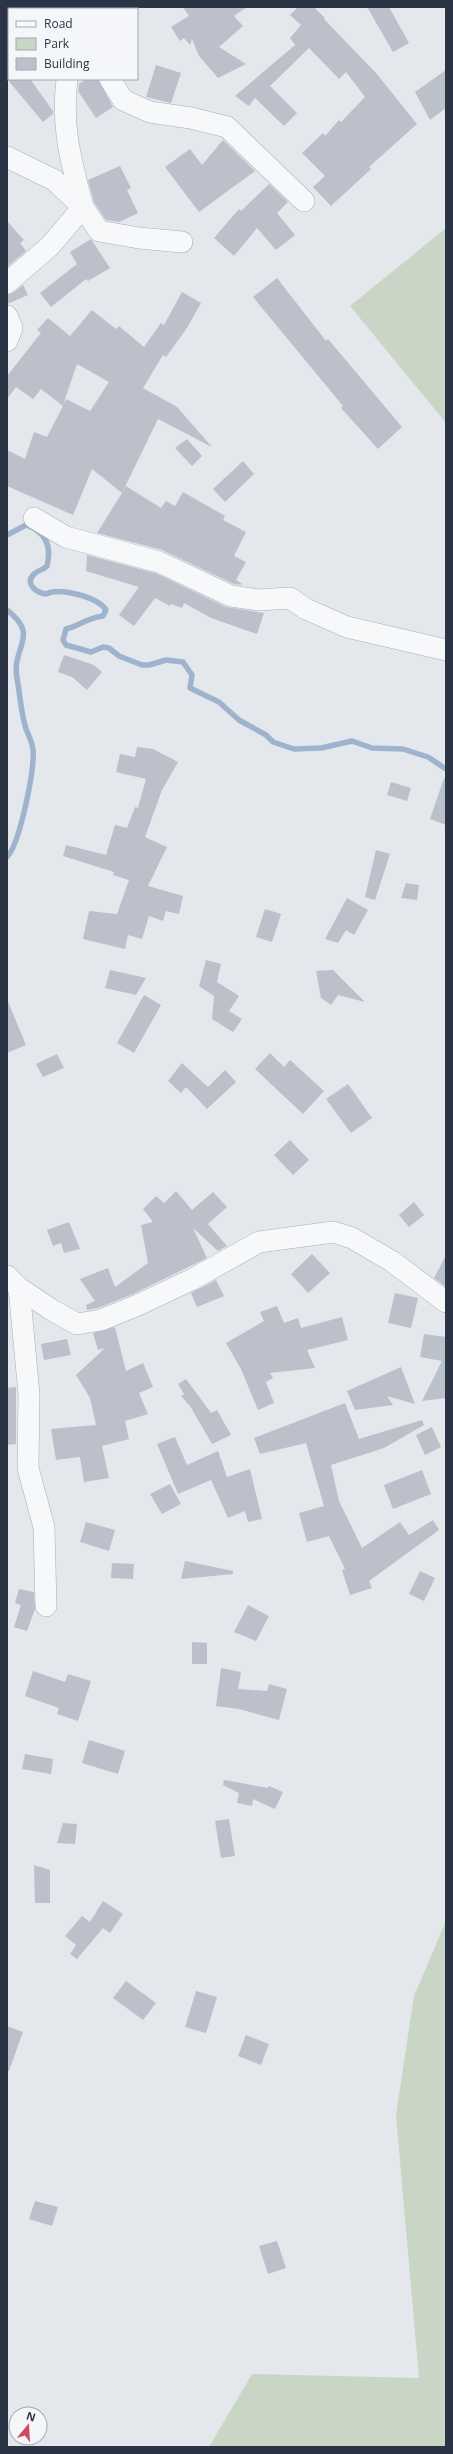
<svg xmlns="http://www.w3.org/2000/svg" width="453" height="2454" font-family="'Open Sans',sans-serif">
<rect width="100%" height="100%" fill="#e4e7ec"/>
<path fill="#c9d6c5" d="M446,228V423L350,306Z
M446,1921V2447H209L252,2374L419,2378L396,2115L414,1996Z"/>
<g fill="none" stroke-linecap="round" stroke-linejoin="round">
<path stroke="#9fb4cc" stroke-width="5.5" d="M7,535L26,525C46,532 52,546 47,566C43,570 37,571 34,574C24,584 37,593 46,594C59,587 98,597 106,610L103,616C86,618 80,626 66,629L63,640L66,645L91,652L103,647L109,648L119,656L142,665H149L166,660L183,662L192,675L190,688L219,702L239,720L266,735L273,742L294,749L321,748L352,741L372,748L403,749L428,757L446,769
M7,610C41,636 11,647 17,678C20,695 21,713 26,729C29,736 32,742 33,749C35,768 20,844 7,857"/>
</g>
<path fill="#bbc0ca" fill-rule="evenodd" d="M183,7H247L234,16L243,26L219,47L246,64L218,78L199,56L192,39L190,45L184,38L180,41L171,27L189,16Z
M298,7H314L325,18L324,19L376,73L417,124L369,167L371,169L331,206L313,187L325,176L302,153L323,133L325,136L339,120L341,122L365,97L346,72L339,79L309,48L270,86L297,113L284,126L255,98L249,106L235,96L295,45L290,38L301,25L290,15Z
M367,7H389L409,43L393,52Z
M156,65L181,73L171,103L146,97Z
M446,70V108L430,120L415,92Z
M7,79H30L53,111V114L43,122Z
M86,79H98L113,107L96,118L78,91L79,84Z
M223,140L255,171L199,212L165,167L190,149L202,165Z
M120,166L131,188L127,190L138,213L119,222L106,220L94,202L88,180Z
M269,184L288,202L277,213L295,235L276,250L257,228L234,256L214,238L239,209L241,211Z
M7,221L24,240L20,243L26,251L7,267Z
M91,239L110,268L88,281L86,279L51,307L40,293L77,264L70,252Z
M277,278L326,341L328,339L402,427L378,449L341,408L343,406L253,297Z
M23,285L28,295L7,304V295L14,292Z
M182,292L201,303L187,328L166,357L163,355L143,388L177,407L212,447L158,419L122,493L126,486L161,508L166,501L175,506L183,492L225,516L223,520L246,532L234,556L246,562L236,580L242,584L241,585L234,584L162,550L97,533L122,493L92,469L73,515L7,486V450L25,459L34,432L47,437L63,406L41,389L33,399L16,387L7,399V376L41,333L37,330L48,318L70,336L92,310L116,329L119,326L144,347L161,323L164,325ZM77,364L109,382L90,411L66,399L63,405Z
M187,439L202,456L192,466L175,448Z
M243,461L254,474L225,502L213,489Z
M87,555L155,573L226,607L264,613L257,634L211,618L184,603L182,608L171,604L170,606L155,598L134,626L119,615L139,587L86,571Z
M64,655L94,665L102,672L87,690L72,677L58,672Z
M137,747L153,749L178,762L162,790L145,837L167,847L148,886L183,896L179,914L166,911L163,921L149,916L142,939L128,935L125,949L83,939L89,911L117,914L129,880L113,875L114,872L63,856L66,845L106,855L115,825L127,828L135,807L138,808L146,779L116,772L120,754L135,757Z
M444,778L446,779V825L430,819Z
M391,782L411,788L407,801L387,795Z
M376,850L390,854L375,900L365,897Z
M406,883L419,885L417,900L401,898Z
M347,898L368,910L354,935L346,930L338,943L325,939Z
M265,909L281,914L272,942L256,937Z
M206,960L221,964L217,982L239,996L229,1011L242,1019L233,1032L212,1019L214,996L199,986Z
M110,970L146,978L136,995L105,988Z
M333,970L365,1002L338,995L331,1005L321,998L316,971Z
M144,995L161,1005L134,1053L117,1043Z
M7,999L26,1045L7,1053Z
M270,1053L284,1067L290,1060L324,1091L303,1114L255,1069Z
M57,1054L64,1068L43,1077L36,1064Z
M182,1063L208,1087L225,1070L236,1082L207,1109L186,1087L181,1093L168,1081Z
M348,1084L372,1118L351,1133L326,1099Z
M290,1140L309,1160L293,1175L274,1155Z
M176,1191L192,1210L213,1192L227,1207L208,1224L227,1246L218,1251L193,1228L207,1258L133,1294L98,1308L87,1310L86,1305L95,1301L80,1279L108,1268L115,1287L148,1263L141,1225L153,1222L143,1209L156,1196L164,1203Z
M414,1202L424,1215L409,1227L399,1215Z
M69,1222L80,1249L64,1253L61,1243L53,1246L47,1230Z
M312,1254L330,1273L308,1293L291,1274Z
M446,1255V1287L434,1278Z
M216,1280L224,1296L197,1307L191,1293Z
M395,1293L418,1298L411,1328L388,1323Z
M277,1306L284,1323L298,1318L301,1328L342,1317L348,1340L307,1350L315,1368L270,1373L273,1378L266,1382L274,1403L258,1410L241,1369L226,1343L264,1321L260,1312Z
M115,1327L126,1371L143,1363L153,1387L139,1393L148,1414L125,1421L129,1439L102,1446L109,1478L84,1482L80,1457L56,1460L51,1429L96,1425L90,1398L76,1375L105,1348L98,1350L93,1333Z
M424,1334L446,1337V1398L422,1401L442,1361L420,1357Z
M67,1339L71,1355L44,1360L41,1344Z
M401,1367L415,1404L387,1396L393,1405L355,1410L347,1391Z
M186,1379L211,1413L217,1410L231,1435L212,1444L190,1406L181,1396L184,1394L178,1384Z
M16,1387V1444L7,1445V1388Z
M345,1403L359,1439L422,1420L424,1425L384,1448L331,1465L339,1501L362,1548L400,1522L409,1535L433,1520L439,1530L369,1581L372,1588L350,1595L342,1570L345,1569L329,1536L307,1542L299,1513L324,1506L306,1443L260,1454L254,1438Z
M432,1427L441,1447L425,1455L416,1435Z
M175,1437L187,1465L218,1451L227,1477L250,1469L262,1519L248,1522L245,1511L228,1518L211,1480L178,1494L157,1444Z
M422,1470L431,1494L393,1509L384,1485Z
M170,1484L181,1504L162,1514L150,1494Z
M86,1522L115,1530L109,1551L80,1542Z
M185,1561L233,1571V1574L181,1579Z
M112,1563L134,1564L133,1579L111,1578Z
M420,1571L435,1578L424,1601L409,1594Z
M19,1589L34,1592L35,1609L27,1631L14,1627L21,1605L15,1603Z
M248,1605L269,1616L256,1641L234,1632Z
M192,1642L207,1643V1664H192Z
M221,1668L241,1672L238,1689L267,1691L269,1684L287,1689L279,1720L239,1709L216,1706Z
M33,1671L65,1682L68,1674L91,1681L78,1721L57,1714L59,1708L25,1696Z
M89,1740L125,1751L118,1774L82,1763Z
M25,1754L53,1759L51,1774L22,1769Z
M224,1780L268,1788L269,1786L283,1792L275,1809L253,1799L252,1806L237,1803L239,1793L223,1785Z
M229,1819L235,1856L221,1858L215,1821Z
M63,1823L77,1824L75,1844L57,1843Z
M34,1865L50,1870V1903H35Z
M103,1901L123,1914L110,1933L103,1928L77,1959L70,1954L76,1945L65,1936L82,1916L90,1922Z
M126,1981L156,2003L143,2020L113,1998Z
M196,1991L217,1997L206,2033L185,2027Z
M7,2026L23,2032L9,2071L7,2070Z
M246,2035L269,2044L261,2065L238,2056Z
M35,2201L58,2207L52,2226L29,2219Z
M277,2241L286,2268L268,2274L259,2246Z"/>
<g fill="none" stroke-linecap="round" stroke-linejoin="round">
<defs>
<path id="street" d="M95,7V9
M110,79L123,100L150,112L191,118L227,127L304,201
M7,157L54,180L83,207L99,231L139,238L182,242
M7,283L50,246L83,207C71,161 61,127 67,79
M7,316L12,328L7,341
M34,518L66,537L159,562L231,596L259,600L290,598L306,609L347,627L446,650
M7,1276L19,1288L52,1310L77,1324L101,1320L138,1305L193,1279L259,1242L333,1232L352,1238L393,1262L446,1302
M19,1288L29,1394L28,1468L44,1527L46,1606"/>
</defs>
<use href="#street" stroke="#a9aeb7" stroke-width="22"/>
<use href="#street" stroke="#f7f8fa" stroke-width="21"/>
</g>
<rect width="453" height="2454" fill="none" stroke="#2b3445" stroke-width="16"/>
<rect x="8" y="8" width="130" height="72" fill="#f4f6f9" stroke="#a4a8b1"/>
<rect x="16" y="21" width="20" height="6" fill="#f7f8fa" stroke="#a4a8b1"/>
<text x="44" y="28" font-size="12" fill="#2b3445">Road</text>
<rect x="16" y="38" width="20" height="12" fill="#c9d6c5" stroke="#a4a8b1"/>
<text x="44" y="48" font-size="12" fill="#2b3445">Park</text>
<rect x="16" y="58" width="20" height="12" fill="#bbc0ca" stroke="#a4a8b1"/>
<text x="44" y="68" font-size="12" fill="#2b3445">Building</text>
<g transform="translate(28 2426) rotate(18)"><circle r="19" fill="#f4f6f9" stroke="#a4a8b1"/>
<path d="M0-3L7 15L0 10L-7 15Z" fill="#d1495b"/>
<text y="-6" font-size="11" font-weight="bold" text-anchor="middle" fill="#2b3445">N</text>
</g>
</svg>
